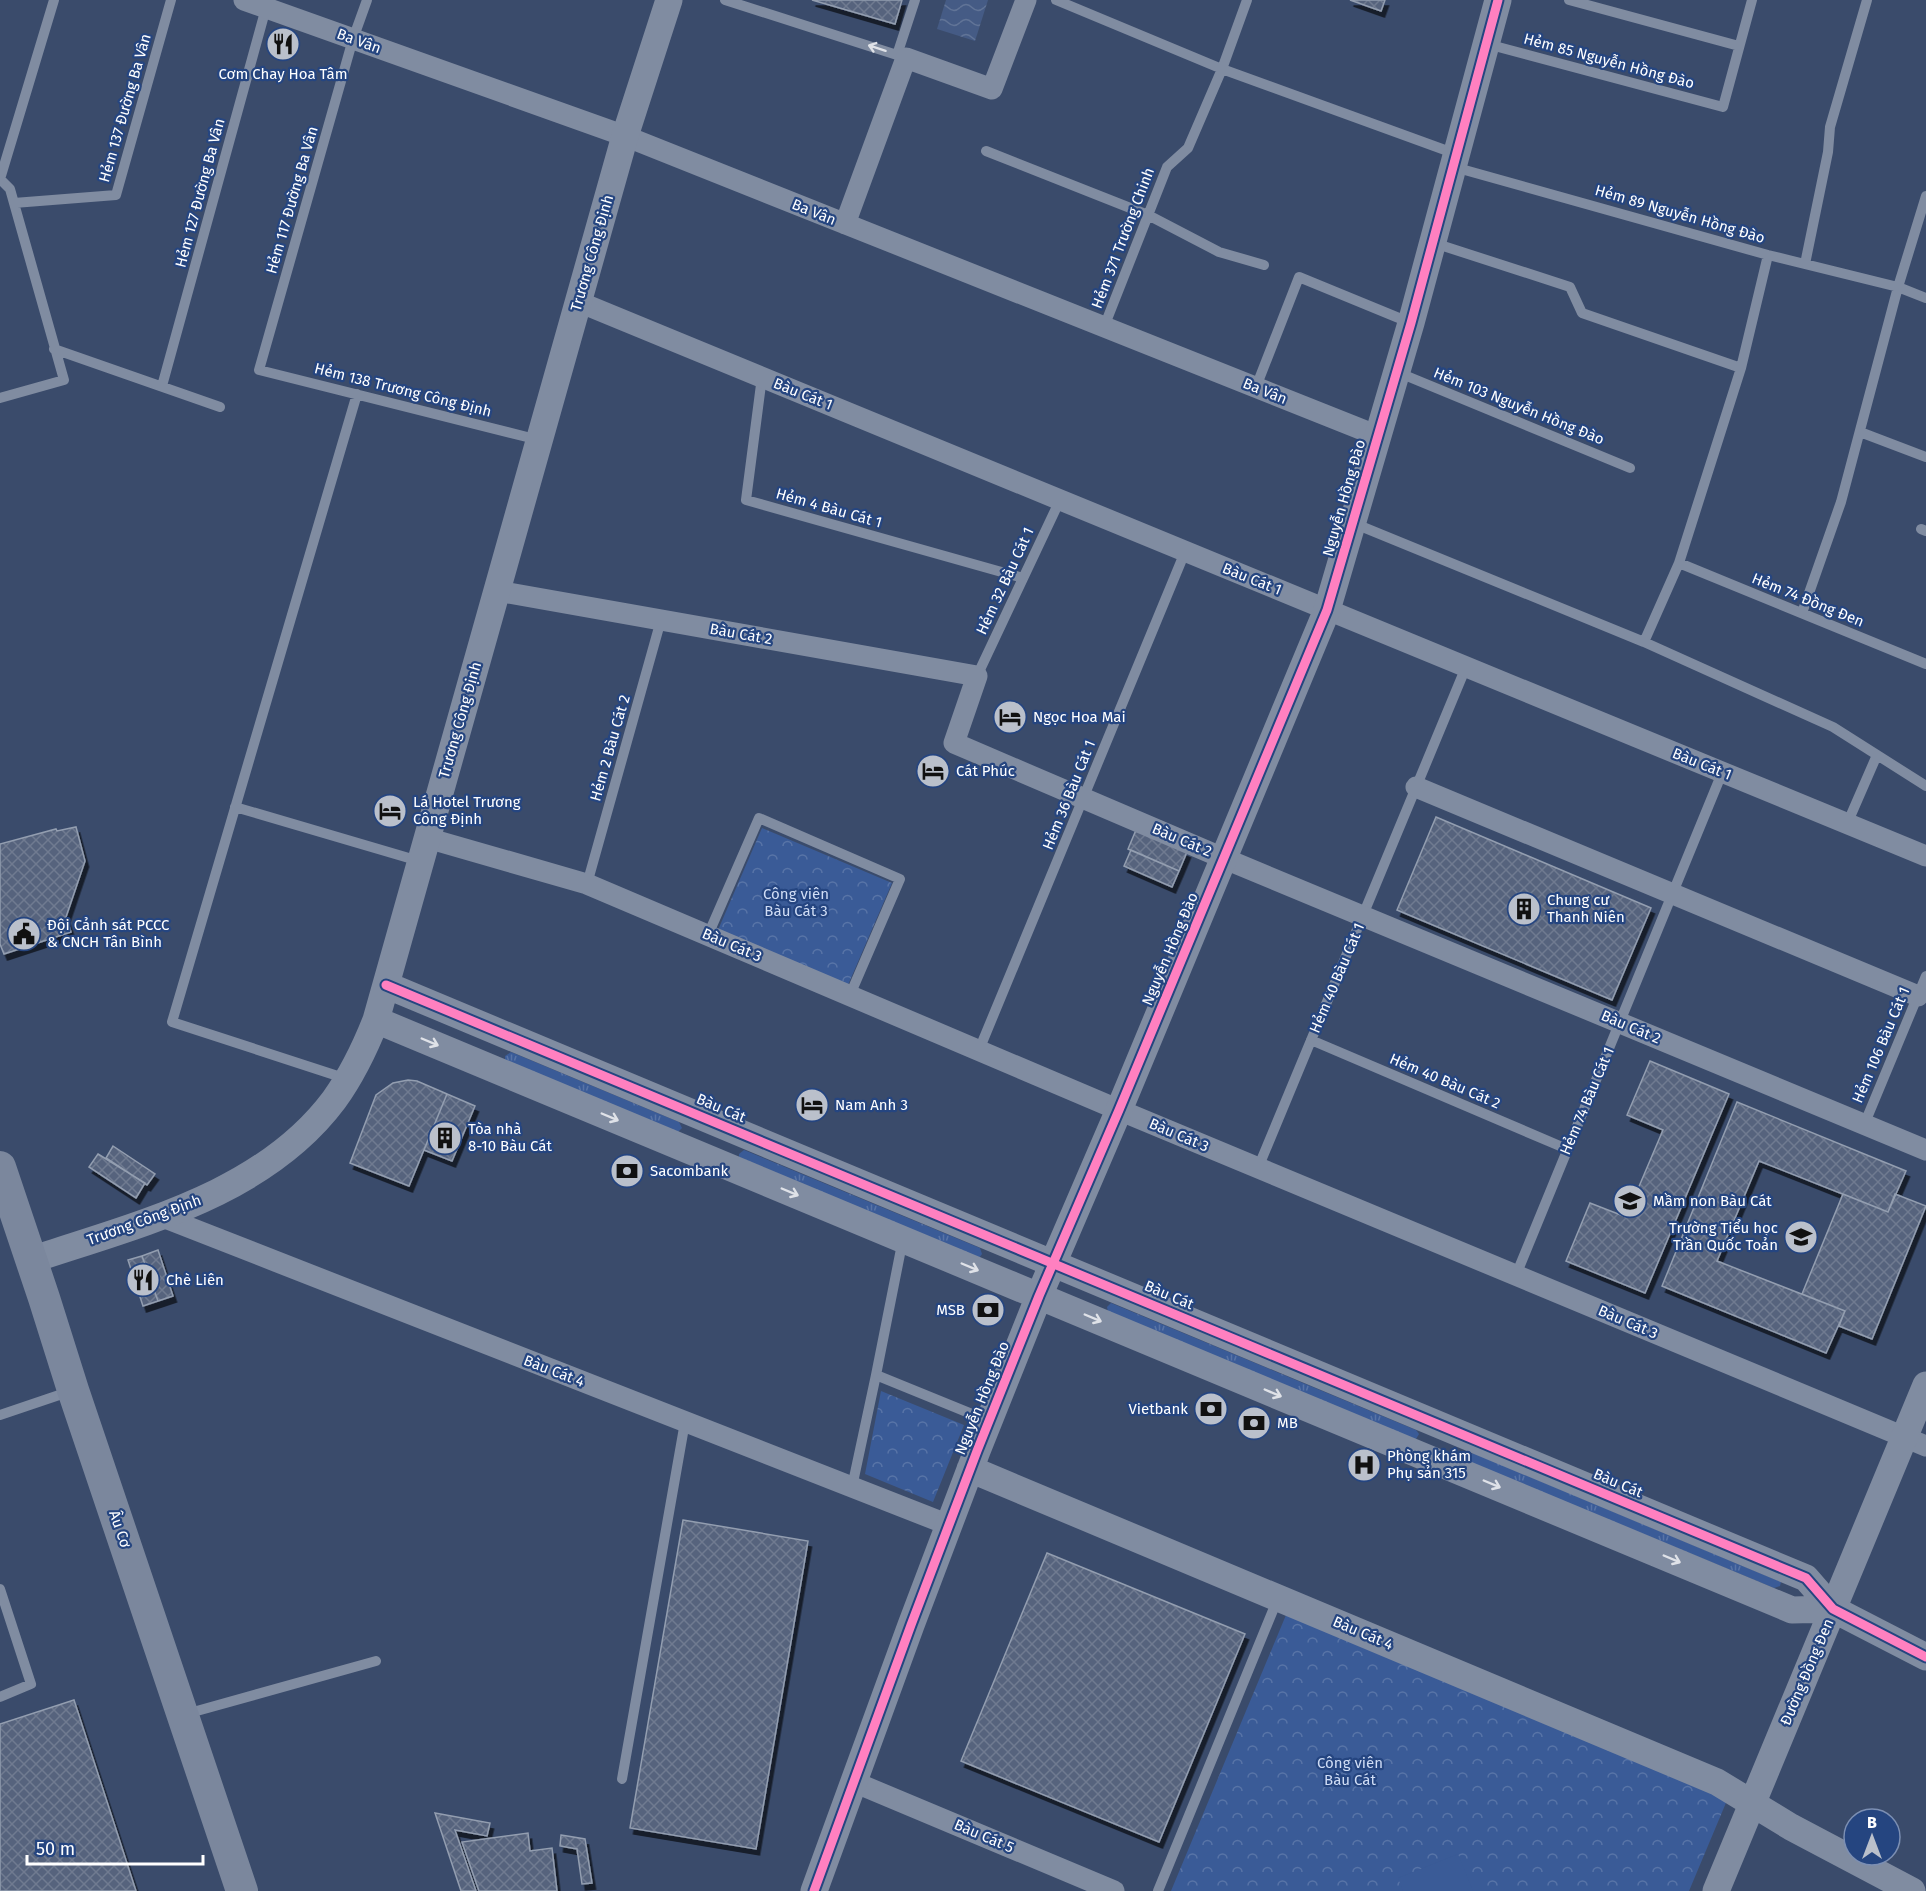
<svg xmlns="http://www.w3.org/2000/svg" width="1926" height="1891" font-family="'Fira Sans',sans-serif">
<defs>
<pattern id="grass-tufts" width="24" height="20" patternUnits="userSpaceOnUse" patternTransform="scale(1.5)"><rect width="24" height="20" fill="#3a5b97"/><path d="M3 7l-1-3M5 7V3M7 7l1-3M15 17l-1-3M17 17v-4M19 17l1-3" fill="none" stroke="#5874a7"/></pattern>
<pattern id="park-crowns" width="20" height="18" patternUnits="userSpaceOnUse" patternTransform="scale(1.5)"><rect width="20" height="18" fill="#3a5b97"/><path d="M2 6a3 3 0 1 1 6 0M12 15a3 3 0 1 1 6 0" fill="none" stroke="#5874a7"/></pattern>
<pattern id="water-waves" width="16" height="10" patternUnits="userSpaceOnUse" patternTransform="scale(1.5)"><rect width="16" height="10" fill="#455b85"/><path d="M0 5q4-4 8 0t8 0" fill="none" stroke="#617497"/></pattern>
<pattern id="building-cross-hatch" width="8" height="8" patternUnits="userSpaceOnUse" patternTransform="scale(1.5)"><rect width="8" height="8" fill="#56637d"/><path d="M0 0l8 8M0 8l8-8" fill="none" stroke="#6f7a90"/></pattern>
<filter id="shadow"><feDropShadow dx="3.5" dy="6" stdDeviation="0" flood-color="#0009"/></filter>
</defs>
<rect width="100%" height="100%" fill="#3a4b6b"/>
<path fill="url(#grass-tufts)" d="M511,1052L679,1122L682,1128L678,1132L505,1061V1056Z
M744,1150L980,1248L982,1254L979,1258L739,1157V1154Z
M1111,1303L1416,1430L1419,1434L1416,1439H1412L1108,1312L1107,1307Z
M1473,1453L1781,1582L1780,1586L1774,1588L1471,1463L1469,1459L1470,1455Z"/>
<path fill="url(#park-crowns)" d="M762,828L892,883L848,985L718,930Z
M881,1391L964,1425L933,1502L865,1474Z
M1286,1615L1728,1798L1689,1891H1171Z"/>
<path fill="#3a5b97" d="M1458,1854L1473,1891H1403L1398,1878Z"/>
<path fill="url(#water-waves)" d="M946,0H988L975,41L937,29Z"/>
<path fill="url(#building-cross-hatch)" stroke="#939eb0" stroke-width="1.5" filter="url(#shadow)" d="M812,0H902L895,24Z
M1350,0H1385L1381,11Z
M1436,817L1651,908L1612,1000L1397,910Z
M76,827L85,861L66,917L71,932L4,954L0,944V844L56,829L57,831Z
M1136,830L1187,852L1179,871L1128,849Z
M1131,850L1179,871L1172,887L1124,866Z
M1650,1061L1729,1094L1645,1293L1566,1261L1590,1203L1626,1217L1663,1130L1627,1115Z
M408,1080L417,1081L447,1094L409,1186L350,1163L376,1095L393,1083Z
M447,1094L475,1106L452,1161L424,1150Z
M1737,1102L1906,1171L1888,1212L1759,1161L1717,1261L1845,1311L1826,1353L1662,1286Z
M113,1146L155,1174L147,1185L106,1158Z
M98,1154L145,1183L136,1198L89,1167Z
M1843,1194L1888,1212L1895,1194L1926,1206L1872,1339L1839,1326L1845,1311L1802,1294Z
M158,1250L173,1296L158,1301L142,1256Z
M142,1256L158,1301L143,1306L128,1260Z
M683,1520L808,1541L756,1849L630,1828Z
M1047,1553L1245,1634L1159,1842L961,1761Z
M74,1700L136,1891H0V1724Z
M435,1813L490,1823L487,1836L455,1830L476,1891H461Z
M528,1833L530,1851L552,1848L557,1891H479L462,1842Z
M561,1835L585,1839L592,1883L582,1884L577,1849L560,1846Z"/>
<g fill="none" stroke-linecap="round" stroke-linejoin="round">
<path stroke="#808ca1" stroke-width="10" d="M367,0L353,39L259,370L539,440
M725,0L897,55L915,0
M1056,0L1222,69L1456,154
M1569,0L1739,46
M1487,44L1723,107L1752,0
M986,151L1148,215L1219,252L1264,265
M1454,167L1768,255L1898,287L1926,298
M14,203L116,195L171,0
M1434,243L1570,287L1582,313L1741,368
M1805,264L1828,152L1830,127L1867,0
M1104,327L1167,167L1188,148L1222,69L1247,0
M54,349L220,407
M1397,372L1630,468
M762,377L746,500L1023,578
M162,386L266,8
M1256,387L1299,277L1411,323
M0,398L64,380L10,189L0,179L54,0
M1860,432L1926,457
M1353,523L1644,642L1833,727L1926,786
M1921,529L1926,531
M1679,563L1926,664
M1802,613L1841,502L1898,287L1926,196
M1644,642L1679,563L1741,368L1768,255
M977,676L1060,500
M235,807L419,861
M1847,824L1877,755
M587,884L661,620
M708,935L759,818L900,879L850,995
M1311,1040L1567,1149
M979,1050L1185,552
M347,1079L172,1022L357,394
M1864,1125L1926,976
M1258,1168L1466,667
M1516,1275L1722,773
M876,1375L903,1239
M0,1415L71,1391
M852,1487L876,1375L989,1421
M0,1589L31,1684L0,1697
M186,1714L376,1661
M622,1779L685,1422
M1158,1891L1278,1598"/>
<path stroke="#808ca1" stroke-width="21" d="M244,0L625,136L1378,436
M845,224L906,58L992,89L1026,0
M579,302L1926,856
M497,591L977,676L954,743L1223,858L1926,1150
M1416,787L1918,996
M427,838L587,884L1119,1110L1926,1446
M160,1216L949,1525
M854,1782L1114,1891"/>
<path stroke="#808ca1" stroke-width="27" d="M386,985L1806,1578L1833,1609L1926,1657
M376,1020L1792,1610L1833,1609
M31,1260C138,1224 263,1195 334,1100C352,1075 365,1048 376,1020L625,136L669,0
M970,1469L1717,1782L1791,1827L1912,1891
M814,1891L911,1625L977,1451L1039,1296L1119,1110L1327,610L1411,323L1498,0
M1716,1891L1926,1385"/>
<path stroke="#7b879d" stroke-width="32" d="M0,1167L44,1298L73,1390L242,1891"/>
<defs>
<path id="cycleway" d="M386,985L1806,1578L1833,1609L1926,1657
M814,1891L911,1625L977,1451L1039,1296L1119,1110L1327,610L1411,323L1498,0"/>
</defs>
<use href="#cycleway" stroke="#254580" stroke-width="13"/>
<use href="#cycleway" stroke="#ff80c0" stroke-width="9"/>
</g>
<defs><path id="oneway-shaft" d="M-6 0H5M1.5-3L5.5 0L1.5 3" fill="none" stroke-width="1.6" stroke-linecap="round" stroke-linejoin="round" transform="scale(1.5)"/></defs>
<g stroke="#dfe2e8">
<use href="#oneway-shaft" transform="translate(877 48) rotate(-162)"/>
<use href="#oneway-shaft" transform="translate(430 1042) rotate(23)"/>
<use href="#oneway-shaft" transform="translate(610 1117) rotate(23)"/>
<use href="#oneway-shaft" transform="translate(790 1192) rotate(23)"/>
<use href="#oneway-shaft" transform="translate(970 1267) rotate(23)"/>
<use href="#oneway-shaft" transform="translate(1093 1318) rotate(23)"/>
<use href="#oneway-shaft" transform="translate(1273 1393) rotate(23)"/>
<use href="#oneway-shaft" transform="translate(1492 1484) rotate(23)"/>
<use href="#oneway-shaft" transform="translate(1672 1559) rotate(23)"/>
</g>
<defs>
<symbol id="restaurant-disc" viewBox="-11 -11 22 22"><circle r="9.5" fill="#bac0cb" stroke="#254580"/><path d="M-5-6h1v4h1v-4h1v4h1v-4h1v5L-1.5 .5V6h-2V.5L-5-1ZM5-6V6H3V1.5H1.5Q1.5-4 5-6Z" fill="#111"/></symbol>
<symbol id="hotel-disc" viewBox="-11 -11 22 22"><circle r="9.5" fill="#bac0cb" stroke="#254580"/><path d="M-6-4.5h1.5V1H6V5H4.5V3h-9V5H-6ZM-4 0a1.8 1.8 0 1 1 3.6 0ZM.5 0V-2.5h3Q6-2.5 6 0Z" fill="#111"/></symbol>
<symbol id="building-disc" viewBox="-11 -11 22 22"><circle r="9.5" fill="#bac0cb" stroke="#254580"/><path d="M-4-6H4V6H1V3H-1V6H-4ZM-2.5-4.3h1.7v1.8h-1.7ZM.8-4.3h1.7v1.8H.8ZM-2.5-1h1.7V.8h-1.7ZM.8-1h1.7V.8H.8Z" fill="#111"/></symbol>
<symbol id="civic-disc" viewBox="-11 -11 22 22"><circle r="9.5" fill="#bac0cb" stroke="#254580"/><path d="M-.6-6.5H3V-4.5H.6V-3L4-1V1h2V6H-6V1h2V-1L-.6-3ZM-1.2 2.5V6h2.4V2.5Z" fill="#111"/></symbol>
<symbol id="bank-disc" viewBox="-11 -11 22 22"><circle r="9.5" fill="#bac0cb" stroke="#254580"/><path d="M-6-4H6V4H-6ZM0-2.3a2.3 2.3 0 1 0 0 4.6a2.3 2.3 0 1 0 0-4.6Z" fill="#111"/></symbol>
<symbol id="school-disc" viewBox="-11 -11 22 22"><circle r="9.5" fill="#bac0cb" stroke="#254580"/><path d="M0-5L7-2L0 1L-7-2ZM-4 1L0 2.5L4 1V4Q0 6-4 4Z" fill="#111"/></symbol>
<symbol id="hospital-disc" viewBox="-11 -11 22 22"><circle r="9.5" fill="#bac0cb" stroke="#254580"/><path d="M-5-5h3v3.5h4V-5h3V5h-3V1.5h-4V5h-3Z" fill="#111"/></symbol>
</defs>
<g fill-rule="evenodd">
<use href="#restaurant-disc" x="264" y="25" width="38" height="38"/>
<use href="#hotel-disc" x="991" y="698" width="38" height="38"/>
<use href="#hotel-disc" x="914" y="752" width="38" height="38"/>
<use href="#hotel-disc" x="371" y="792" width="38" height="38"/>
<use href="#building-disc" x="1505" y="890" width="38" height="38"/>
<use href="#civic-disc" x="5" y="915" width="38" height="38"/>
<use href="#hotel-disc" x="793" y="1086" width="38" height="38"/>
<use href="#building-disc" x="426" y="1119" width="38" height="38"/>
<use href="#bank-disc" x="608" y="1152" width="38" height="38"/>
<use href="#school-disc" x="1611" y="1182" width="38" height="38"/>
<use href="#school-disc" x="1782" y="1218" width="38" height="38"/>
<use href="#restaurant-disc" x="124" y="1261" width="38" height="38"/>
<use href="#bank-disc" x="969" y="1291" width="38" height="38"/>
<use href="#bank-disc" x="1192" y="1390" width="38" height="38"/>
<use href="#bank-disc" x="1235" y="1404" width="38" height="38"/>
<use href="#hospital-disc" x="1345" y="1446" width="38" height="38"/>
</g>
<g text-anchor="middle" stroke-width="4.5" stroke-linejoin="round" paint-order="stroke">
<g font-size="15" fill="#fff" stroke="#254580">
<text transform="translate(359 41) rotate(20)" y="5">Ba Vân</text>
<text transform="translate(1609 61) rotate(15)" y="5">Hẻm 85 Nguyễn Hồng Đào</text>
<text transform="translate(125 108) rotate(-74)" y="5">Hẻm 137 Đường Ba Vân</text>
<text transform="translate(200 193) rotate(-75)" y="5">Hẻm 127 Đường Ba Vân</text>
<text transform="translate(292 200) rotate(-74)" y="5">Hẻm 117 Đường Ba Vân</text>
<text transform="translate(814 212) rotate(22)" y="5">Ba Vân</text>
<text transform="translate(1680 214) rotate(16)" y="5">Hẻm 89 Nguyễn Hồng Đào</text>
<text transform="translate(1123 238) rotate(-69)" y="5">Hẻm 371 Trường Chinh</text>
<text transform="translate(592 253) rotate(-74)" y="5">Trương Công Định</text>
<text transform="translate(403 390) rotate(14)" y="5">Hẻm 138 Trương Công Định</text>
<text transform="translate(1265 391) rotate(22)" y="5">Ba Vân</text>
<text transform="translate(803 394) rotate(22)" y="5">Bàu Cát 1</text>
<text transform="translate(1519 406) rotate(22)" y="5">Hẻm 103 Nguyễn Hồng Đào</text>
<text transform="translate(1344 498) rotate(-74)" y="5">Nguyễn Hồng Đào</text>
<text transform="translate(829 508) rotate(16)" y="5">Hẻm 4 Bàu Cát 1</text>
<text transform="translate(1252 579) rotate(22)" y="5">Bàu Cát 1</text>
<text transform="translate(1005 581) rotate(-65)" y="5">Hẻm 32 Bàu Cát 1</text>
<text transform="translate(1808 600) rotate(22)" y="5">Hẻm 74 Đồng Đen</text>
<text transform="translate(741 634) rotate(10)" y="5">Bàu Cát 2</text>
<text transform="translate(460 720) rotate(-74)" y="5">Trương Công Định</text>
<text transform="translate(610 748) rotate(-74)" y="5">Hẻm 2 Bàu Cát 2</text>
<text transform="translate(1702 764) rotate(22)" y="5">Bàu Cát 1</text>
<text transform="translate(1069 795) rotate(-68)" y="5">Hẻm 36 Bàu Cát 1</text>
<text transform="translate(1182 840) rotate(23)" y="5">Bàu Cát 2</text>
<text transform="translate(732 945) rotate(23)" y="5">Bàu Cát 3</text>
<text transform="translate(1170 949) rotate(-67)" y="5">Nguyễn Hồng Đào</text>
<text transform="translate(1337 978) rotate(-67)" y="5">Hẻm 40 Bàu Cát 1</text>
<text transform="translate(1631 1027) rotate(23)" y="5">Bàu Cát 2</text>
<text transform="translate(1881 1045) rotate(-67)" y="5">Hẻm 106 Bàu Cát 1</text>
<text transform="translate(1445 1081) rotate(23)" y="5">Hẻm 40 Bàu Cát 2</text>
<text transform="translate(1587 1101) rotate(-67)" y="5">Hẻm 74 Bàu Cát 1</text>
<text transform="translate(721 1108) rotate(23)" y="5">Bàu Cát</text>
<text transform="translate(1179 1135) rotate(23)" y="5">Bàu Cát 3</text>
<text transform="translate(144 1220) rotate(-20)" y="5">Trương Công Định</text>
<text transform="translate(1169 1295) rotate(23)" y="5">Bàu Cát</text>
<text transform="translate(1628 1322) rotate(23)" y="5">Bàu Cát 3</text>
<text transform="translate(554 1371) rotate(21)" y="5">Bàu Cát 4</text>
<text transform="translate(982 1398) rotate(-68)" y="5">Nguyễn Hồng Đào</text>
<text transform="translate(1618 1483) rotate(23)" y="5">Bàu Cát</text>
<text transform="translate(120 1529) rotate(71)" y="5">Âu Cơ</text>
<text transform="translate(1363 1633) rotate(23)" y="5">Bàu Cát 4</text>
<text transform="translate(1807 1672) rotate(-67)" y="5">Đường Đồng Đen</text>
<text transform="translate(984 1836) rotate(23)" y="5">Bàu Cát 5</text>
</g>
<g font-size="15" fill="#fff" stroke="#254580" text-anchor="start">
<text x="283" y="79" text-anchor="middle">Cơm Chay Hoa Tâm</text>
<text x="1033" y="722">Ngọc Hoa Mai</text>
<text x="956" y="776">Cát Phúc</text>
<text x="413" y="807">Lá Hotel Trương<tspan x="413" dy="17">Công Định</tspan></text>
<text x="1547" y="905">Chung cư<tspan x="1547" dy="17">Thanh Niên</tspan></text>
<text x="47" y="930">Đội Cảnh sát PCCC<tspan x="47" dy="17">&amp; CNCH Tân Bình</tspan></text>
<text x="835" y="1110">Nam Anh 3</text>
<text x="468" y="1134">Tòa nhà<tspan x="468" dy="17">8-10 Bàu Cát</tspan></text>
<text x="650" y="1176">Sacombank</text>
<text x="1653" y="1206">Mầm non Bàu Cát</text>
<text x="1778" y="1233" text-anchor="end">Trường Tiểu học<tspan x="1778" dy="17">Trần Quốc Toản</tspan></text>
<text x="166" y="1285">Chè Liên</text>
<text x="965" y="1315" text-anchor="end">MSB</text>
<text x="1188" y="1414" text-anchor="end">Vietbank</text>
<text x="1277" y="1428">MB</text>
<text x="1387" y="1461">Phòng khám<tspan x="1387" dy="17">Phụ sản 315</tspan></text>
</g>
<g font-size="15" fill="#d0ddf5" stroke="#254580">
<text x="796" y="899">Công viên<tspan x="796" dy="17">Bàu Cát 3</tspan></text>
<text x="1350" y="1768">Công viên<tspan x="1350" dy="17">Bàu Cát</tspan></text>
</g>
</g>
<g transform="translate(1872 1837)"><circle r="28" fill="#254580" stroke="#7c8fb3" stroke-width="1.5"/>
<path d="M0-4.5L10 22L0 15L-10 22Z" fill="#bac0cb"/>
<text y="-9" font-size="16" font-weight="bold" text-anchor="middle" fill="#ffffff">B</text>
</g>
<path d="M27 1855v9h176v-9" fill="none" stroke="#ffffff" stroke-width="3"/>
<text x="36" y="1855" font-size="18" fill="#ffffff" stroke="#254580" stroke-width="4.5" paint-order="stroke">50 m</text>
</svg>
